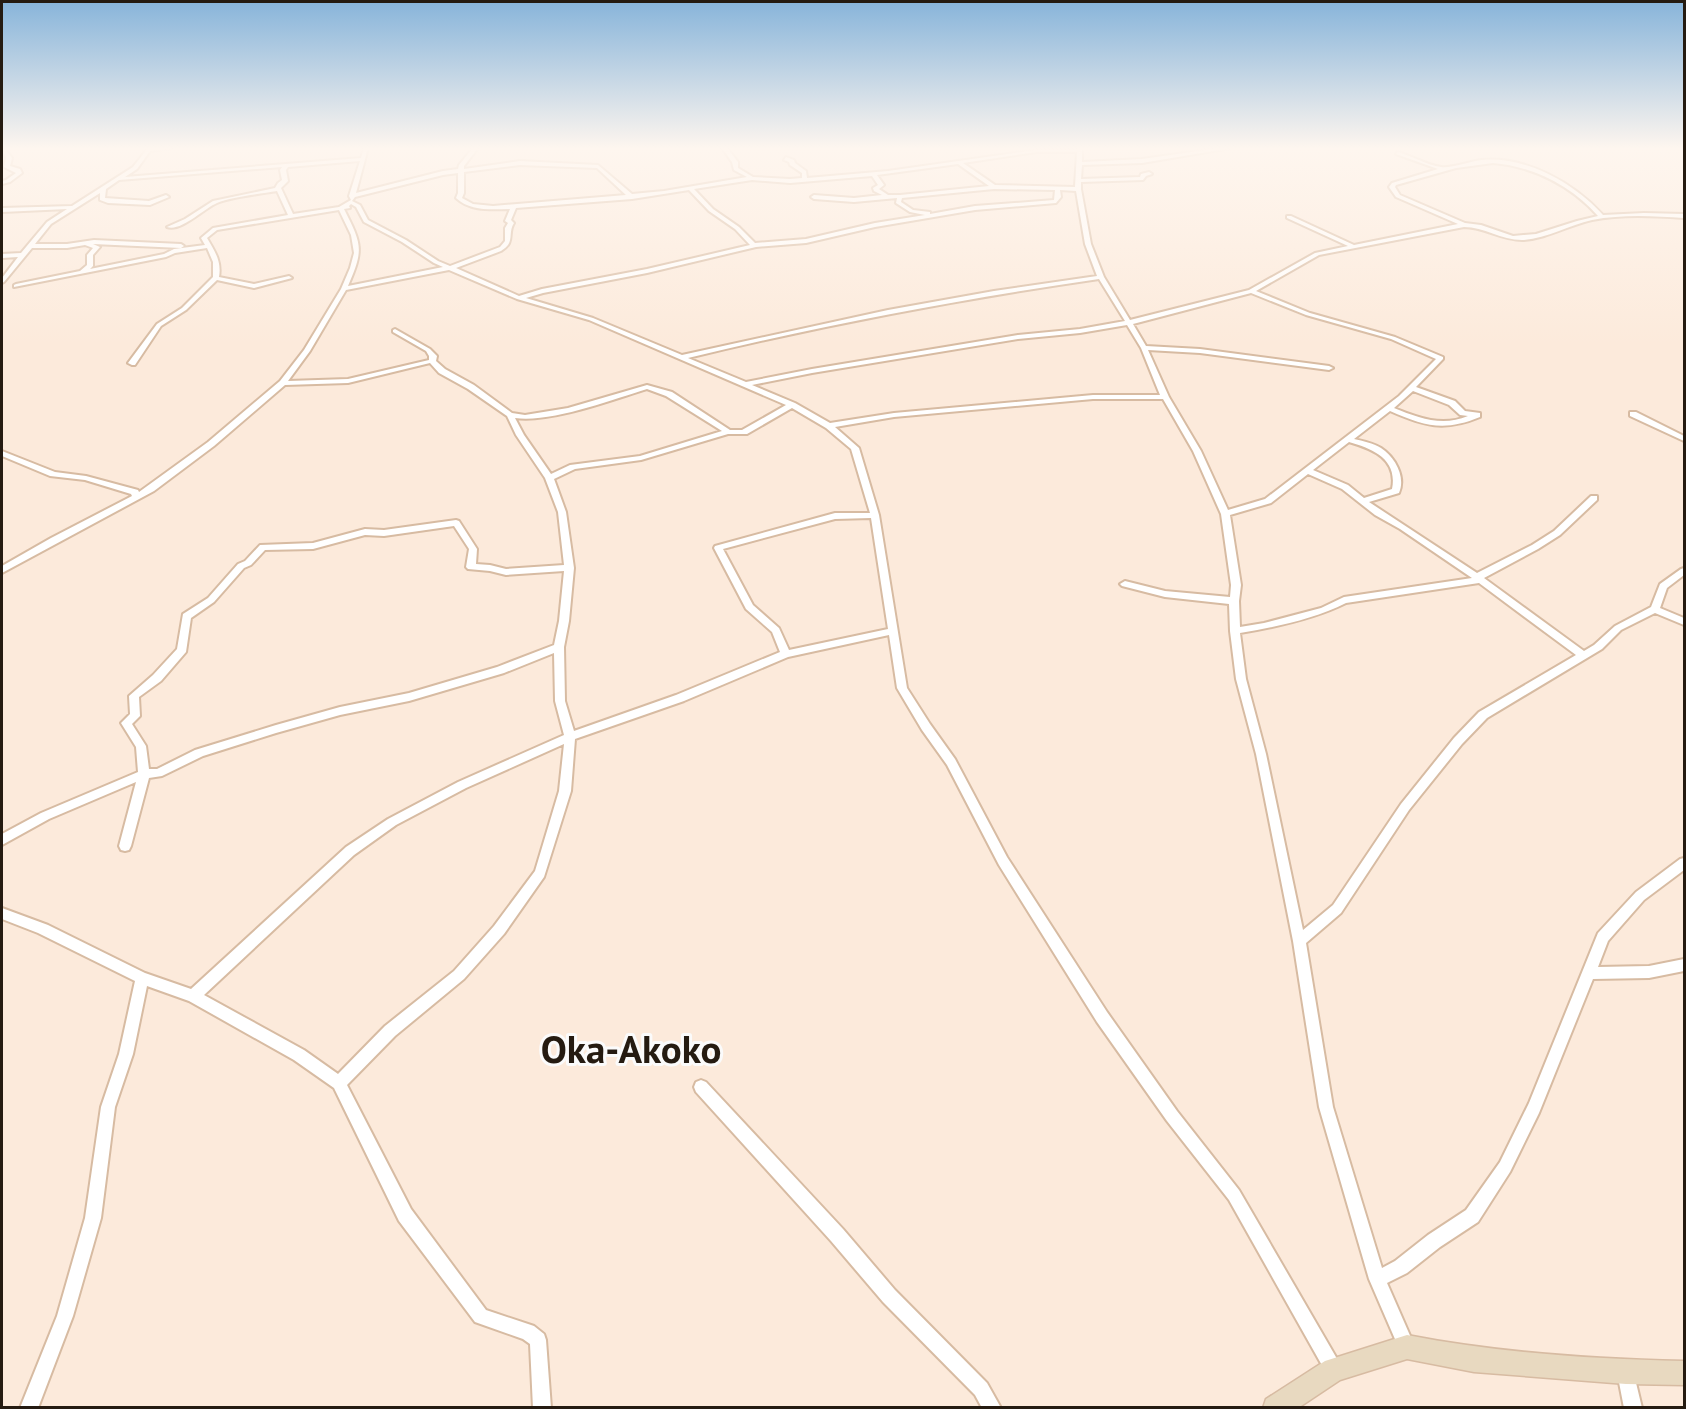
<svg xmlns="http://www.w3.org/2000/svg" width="1686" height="1409" font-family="'PT Sans',sans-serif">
<rect width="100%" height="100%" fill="#fceadb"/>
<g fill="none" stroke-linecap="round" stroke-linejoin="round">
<defs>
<path id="street" d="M148,148H171L150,151L137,169L125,177L361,158L364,148H368L356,193L443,171L458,169L459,165L473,148H478L464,166V169L520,161L598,165L632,194L664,191L747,177L734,170L732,162L722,148H727L738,162V168L753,177L790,179L802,178V173L790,165L789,162L784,160L786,157L794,160L795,163L806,171L807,178L888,171L1036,150H1077L1078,148H1082V162L1142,159L1219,148H1231L1142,163L1082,165L1081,179L1140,177L1141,174L1149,172L1152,174L1146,176L1143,180L1081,182V189L1091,244L1104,277L1130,320L1249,290L1315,253L1348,246L1287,218V216H1291L1354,245L1458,224L1396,197L1389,187L1392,183L1438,169L1396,154L1398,152C1412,156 1427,165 1441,167C1449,169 1471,161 1482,160C1526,156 1574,183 1603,215L1644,213L1684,214V218C1654,216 1623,214 1592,220C1569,225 1546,239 1522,240C1501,240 1484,227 1464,227L1319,255L1256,291L1310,313L1395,337L1443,357V359L1416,387L1455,401L1465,411L1480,413V417C1444,432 1424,426 1390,411L1354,439C1363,441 1373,443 1381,448C1395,457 1406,477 1399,493L1369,502L1477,573L1532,545L1554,531L1591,496H1597V500L1560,535L1538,549L1484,578L1584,651L1594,645L1615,626L1651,607L1660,584L1681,569L1684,568V575L1667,588L1660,608L1684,618V625L1655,613L1621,630L1602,649L1487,718L1462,744L1409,810L1341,913L1306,943L1333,1107L1382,1268L1395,1261L1428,1235L1466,1210L1500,1162L1529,1103L1598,933L1636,892L1680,859L1684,858V870L1644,900L1608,941L1598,967L1649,966L1684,959V971L1649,978L1593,979L1539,1113L1510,1172L1478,1222L1440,1247L1407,1273L1387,1283L1415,1347L1413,1353L1407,1355L1401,1353L1369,1279L1319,1107L1293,941L1256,754L1236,679L1230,631L1229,604L1165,597L1122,586L1120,584L1125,581L1165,591L1230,597L1231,585L1221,514L1193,451L1163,399H1093L894,417L835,427L859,448L879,515L907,688L930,724L955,759L1007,857L1107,1012L1177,1111L1239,1190L1340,1364L1343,1370L1340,1376L1334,1379L1328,1376L1229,1200L1167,1121L1097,1022L999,865L947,765L922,730L897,688L889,635L788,657L684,701L575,739L571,791L544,877L504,934L464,979L395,1036L347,1085L411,1209L486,1310L534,1326L544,1334L546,1340L551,1408H533L530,1344L523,1339L475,1322L399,1221L334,1088L294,1060L189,1001L147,986L133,1054L115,1107L101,1218L73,1316L38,1408H20L57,1316L85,1218L101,1107L119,1054L135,981L38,933L2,919V908L48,925L145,973L191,989L346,847L388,819L458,782L564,735L555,701L554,653L504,673L409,701L340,715L276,733L203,756L162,776L149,778L131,846L129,850L125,851L121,850L119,846L136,782L49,819L2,845V834L41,813L138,772L136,747L121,723L130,714L129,696L153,675L177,649L183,614L208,598L238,564L245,561L260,545L313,543L365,529L384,530L456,520L459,521L477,549L476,564L490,565L506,569L564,565L558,512L545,478L516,435L507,416L468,389L439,373L430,363L348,383L285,385L214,446L154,491L2,573V566L51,538L132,496L131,494L85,480L50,476L2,456V451L55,472L86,476L138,490L139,492L208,442L280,381L304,350L341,289L350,268L354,253L351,235L339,210L217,230L207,238C214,250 222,261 219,277L254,284L289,276L292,278L254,288L217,280L186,310L161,326L135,365H132L128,363L157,324L182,308L213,277V262L207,248L175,253L166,257L14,287V285L16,284L80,271L87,265V255L93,248L85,245L67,248H32L4,282L2,283V278L18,257L2,258V254L21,253L47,222L67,209L2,212V208L72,206L133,167ZM1036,152H1077L1075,187L995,185L963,163ZM360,161L349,196L351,200L339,207L293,214L281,188L288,181L286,170L288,167ZM1493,163C1532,166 1572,186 1598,216L1577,221L1536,234L1513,236L1481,225L1465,223L1400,195L1395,187L1396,185L1456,168ZM958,164L989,186L900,195H888L879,189L884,185L877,175ZM520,165L597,168L626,195L493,206L473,204L462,198L464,193V172ZM282,167L280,170L282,180L278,183L275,188L213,201L185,219L167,227C181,232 203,209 217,203C231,197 260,194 277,191L288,215L213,228L201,238L205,245L174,249L164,254L90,269L93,266V255L100,247L93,244L181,248L184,246L181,244L94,240L67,244H35L51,224L100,193V200L108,203L150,205L169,197L166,195L149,201L105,198L106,189L119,180ZM458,173V193L456,198C471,212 492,209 510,209L505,221L508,223L505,228V241L500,247L450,266L438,261L406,240L368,220L360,205L352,201L355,197L443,175ZM872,176L878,185L873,188L874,191L882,195L854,198L814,195L811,197L814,199L854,202L897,198L896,203L910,212L925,215L875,223L806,239L755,243L739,227L713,209L694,189L752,180L790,183ZM994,189L1055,190L1054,200L975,206L930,214V212L913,210L901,202L902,198ZM689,190L709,211L735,229L750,245L647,269L542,289L519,296L456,268L501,251C516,242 507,234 514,223L511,220L516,208L632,199ZM1060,190L1076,191L1085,244L1097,276L994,291L888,310L682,355L593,318L526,298L543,293L647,273L756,247L806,243L875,227L975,210L1056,203L1061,197ZM351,204L356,207L364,222L402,242L434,263L443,267L348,286C364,249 362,245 344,209L350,208L349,206ZM449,270L517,299L589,320L786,405L742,430H730L672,392L647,385L568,408L525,415L512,413L474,385L445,369L436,361L437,356L430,349L395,329L393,330V332L426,351L429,356V360L348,379L288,381L310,351L346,290ZM1099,279L1125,321L1080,329L1018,335L812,369L746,382L688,358C824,325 961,299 1099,279ZM1251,293L1306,315L1391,339L1436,359L1399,396L1265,499L1228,510L1201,451L1169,397L1148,350L1200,353L1329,370L1333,368L1329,366L1200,349L1146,346L1133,324ZM1127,325L1141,348L1160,395H1093L894,413L830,423L795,403L752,385L812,373L1018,339L1080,333ZM647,389L666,396L722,431L640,456L570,465L551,474L524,435L515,418C551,423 611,400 647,389ZM1413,391L1449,405L1460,415L1468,416C1442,427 1419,418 1394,408ZM792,408L826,428L851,449L870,513H835L715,546L714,548L746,609L772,632L780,652L676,695L574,731L565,701L564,647L569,621L574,568L566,512L554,479L575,469L641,460L728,434H747ZM1349,442C1373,449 1398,459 1392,489L1364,498L1348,485L1313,470ZM1308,474L1342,489L1375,515L1400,529L1472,578L1344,597L1321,608L1264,623L1240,627L1239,601L1241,585L1230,515L1271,503ZM871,518L888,629L789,650L779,628L753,605L723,549L835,519ZM454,526L469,549L466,567L468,569L490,571L506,575L564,571L559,621L554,645L497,667L409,693L340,707L276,725L195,750L157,769H149L146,746L132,724L140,716L139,697L161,681L186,652L191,618L214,602L244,568L251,565L265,550L313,549L365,535L384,536ZM1479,583L1576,655L1479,712L1454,738L1401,804L1333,905L1303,930L1266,754L1246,679L1240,633C1276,627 1314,619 1346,603ZM564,744L559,791L535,871L494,926L454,971L385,1026L338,1074L304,1050L204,995L354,855L396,825L466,788Z
M5,149L12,158L10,166L20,169L22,173L10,182L2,184V181L6,180L16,173L4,167L6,158L3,150Z
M1630,412H1636L1684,436V441L1630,416Z
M701,1080L706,1082L843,1229L895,1290L987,1383L1001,1408H982L975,1395L883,1302L831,1241L696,1092L694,1087L696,1082Z
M1626,1363L1632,1366L1642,1408H1624L1617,1372L1620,1366Z"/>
<path id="secondary" d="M1407,1335C1499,1353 1591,1359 1684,1361V1385L1626,1384L1474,1372L1407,1359L1340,1380L1298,1408H1263L1266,1399L1325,1361Z"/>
</defs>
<use href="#street" stroke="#d7bba2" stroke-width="4"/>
<use href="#secondary" stroke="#d7bba2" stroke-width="3"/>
<use href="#street" fill="#fff" fill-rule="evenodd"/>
<use href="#secondary" fill="#e8d9c0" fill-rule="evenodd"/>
</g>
<linearGradient id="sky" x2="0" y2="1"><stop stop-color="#87b4da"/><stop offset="0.43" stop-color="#fef6ef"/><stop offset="1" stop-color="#fef6ef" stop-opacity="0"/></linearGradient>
<rect width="1686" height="345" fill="url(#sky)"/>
<g text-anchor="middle" stroke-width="6" stroke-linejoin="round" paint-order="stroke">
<g font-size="39" font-weight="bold" fill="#251b11" stroke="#fbfbfb">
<text x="631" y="1063">Oka-Akoko</text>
</g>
</g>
<rect width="1686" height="1409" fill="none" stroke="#251b11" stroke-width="6"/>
</svg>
